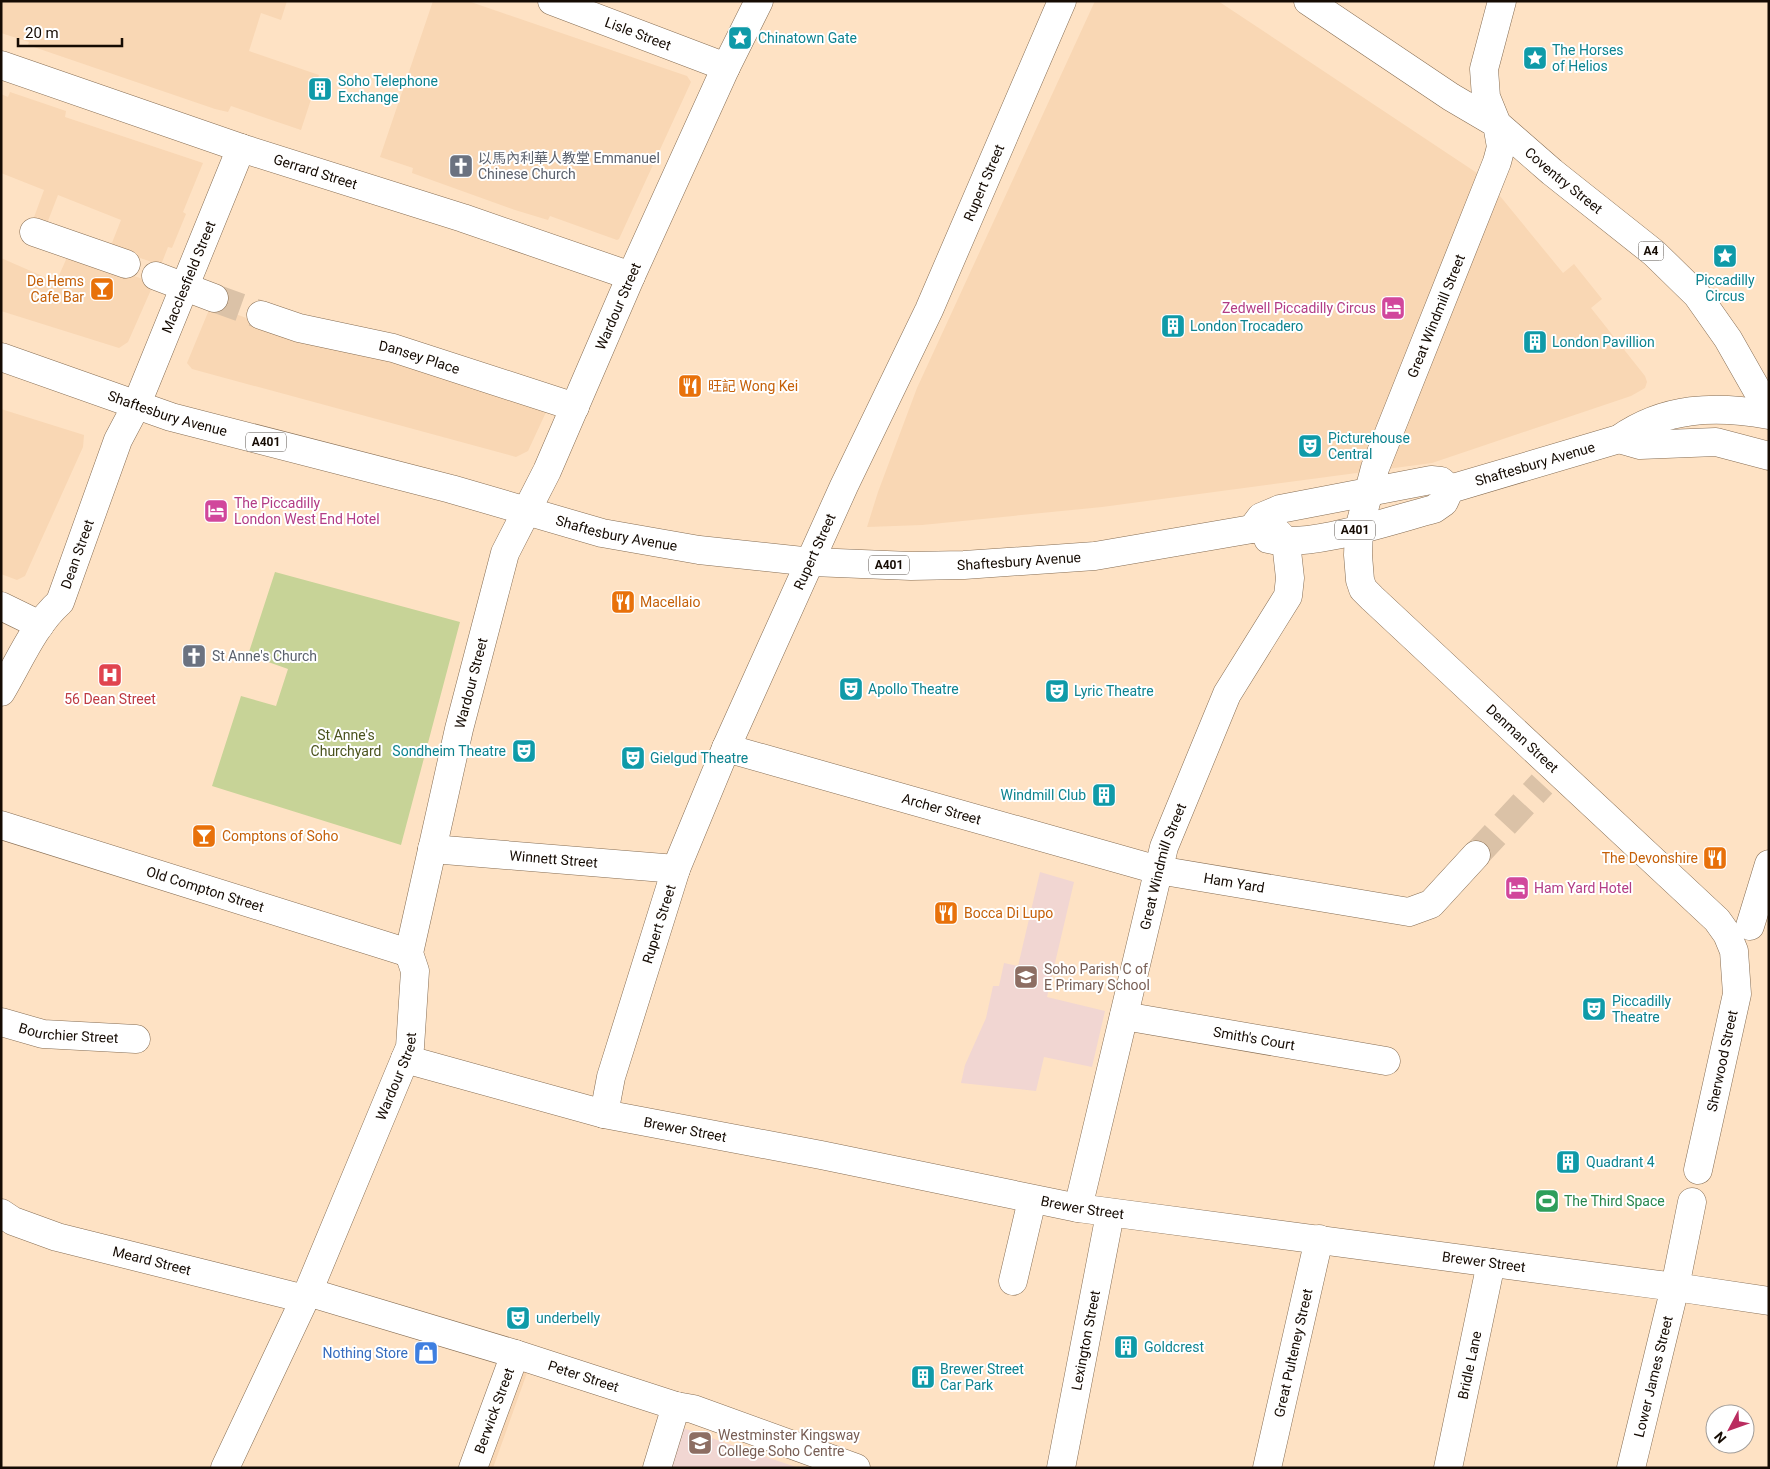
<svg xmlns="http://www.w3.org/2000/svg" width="1770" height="1469" font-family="Roboto,'Noto Sans SC',sans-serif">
<rect width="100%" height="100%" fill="#fee2c4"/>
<path fill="#f9d7b4" d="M1,1H287L281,20L261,13L249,51L319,75L301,130L231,106L228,112L215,109L28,45L29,42L1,33Z
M433,1H468L687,76L691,82L619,239L617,240L550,216L548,220L515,210L412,173L413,168L380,157Z
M1095,1H1218L1486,179L1563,273L1574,264L1602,299L1591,308L1645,376L1647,382L1645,388L1631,396L1432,463L1102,507L922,525L867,527L878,492L917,388Z
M10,92L66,111L65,117L203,163L183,212L186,214L172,248L168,247L161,265L110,248L121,220L58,195L46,226L33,220L44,190L1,173V94L8,97Z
M69,253L154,283L128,342L119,348L1,311V258L56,282Z
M211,305L295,336L390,361L547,410L528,451L516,457L192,369L187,363Z
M1,409L84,435L83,447L25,576L17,580L1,574Z
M507,1362L528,1370L493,1468H468Z"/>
<path fill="#f1d6d2" d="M1040,872L1074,882L1047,997L1105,1011L1092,1067L1044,1057L1036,1091L961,1083L965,1065L986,1018L993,986H999L1004,963L1018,966Z
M680,1427L769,1458L799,1468H667Z"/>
<path fill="#c7d397" d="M275,572L460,622L401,845L212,786L241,696L276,706L288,669L248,655Z"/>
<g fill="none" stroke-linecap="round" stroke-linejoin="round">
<path stroke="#dbc2a7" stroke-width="28" stroke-dasharray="28 14" stroke-linecap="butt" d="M214,298L261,315
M1476,855L1542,784"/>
<defs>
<g id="minor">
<path id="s1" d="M552,1L726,67"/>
<path id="s2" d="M1308,1L1451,97L1497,124L1501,147L1497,162L1375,468L1359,529L1358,555L1360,580L1363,589L1372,598L1717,920L1727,934L1734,951L1737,994L1698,1170"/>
<path id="s3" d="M1,65L241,148L463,218L631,276"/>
<path d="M34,232L126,264"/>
<path d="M156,276L214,298"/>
<path id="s4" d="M261,315L299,328L393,348L575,407"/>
<path d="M1,606L40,625"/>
<path id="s5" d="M1,692C19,662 34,625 60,602L118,440L136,406L241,148"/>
<path id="s6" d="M726,748L1158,870L1409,912L1431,904L1476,855"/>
<path id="s7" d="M1,825L409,953"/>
<path id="s8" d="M432,849L676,869"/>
<path d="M1750,926L1769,864"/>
<path id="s9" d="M1124,1016L1386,1061"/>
<path id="s10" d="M1,1022L43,1034L136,1039"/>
<path id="s11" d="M405,1059L604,1114L821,1155L1078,1208L1675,1287L1769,1301"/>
<path id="s12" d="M604,1114L611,1077L676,869L726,748L844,486L929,310L1062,1"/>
<path id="s13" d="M1078,1208L1164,847L1227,694L1288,596L1290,578L1286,542"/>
<path id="s14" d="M1,1213L13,1221L57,1237L305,1299"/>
<path d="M1013,1281L1032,1200"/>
<path id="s15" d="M308,1292L515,1354L676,1406L693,1409L856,1468"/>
<path id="s16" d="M225,1468L308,1292L410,1047L415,971L409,953L459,729L505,553L547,471L631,276L726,67L759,1"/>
<path id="s17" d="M473,1468L515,1354"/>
<path d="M657,1468L676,1406"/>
<path id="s18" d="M1061,1468L1110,1214"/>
<path id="s19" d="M1267,1468L1319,1239"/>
<path id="s20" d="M1448,1468L1491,1263"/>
<path id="s21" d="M1631,1468L1675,1287L1692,1202"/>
</g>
<g id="major">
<path id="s22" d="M1502,1L1484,69L1486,97L1497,124L1552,172L1654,253L1697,295L1728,339L1769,411"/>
<path id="s23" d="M1,357L171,417L451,489L602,533L699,550L812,562L911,566L964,565L1095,556L1252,529C1271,528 1274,526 1286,542"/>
<path d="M1619,439L1640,445L1716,442L1769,456"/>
<path d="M1252,529L1261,517L1280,509L1431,480L1441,481L1450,489"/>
<path id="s24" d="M1268,539C1308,549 1392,520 1434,509L1444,502L1450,489L1619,439C1665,407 1715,405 1769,415"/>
</g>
</defs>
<use href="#minor" stroke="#866d53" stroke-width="29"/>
<use href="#major" stroke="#866d53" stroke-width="29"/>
<use href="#minor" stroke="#fff" stroke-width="28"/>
<use href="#major" stroke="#fff" stroke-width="28"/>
</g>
<defs>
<symbol id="sight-square" viewBox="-11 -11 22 22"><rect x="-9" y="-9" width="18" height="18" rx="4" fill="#0f9aa8" stroke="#fff"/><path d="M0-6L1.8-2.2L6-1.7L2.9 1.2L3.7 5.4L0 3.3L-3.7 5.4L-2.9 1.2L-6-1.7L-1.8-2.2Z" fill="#fff"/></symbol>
<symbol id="building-square" viewBox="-11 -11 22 22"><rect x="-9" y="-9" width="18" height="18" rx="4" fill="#0f9aa8" stroke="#fff"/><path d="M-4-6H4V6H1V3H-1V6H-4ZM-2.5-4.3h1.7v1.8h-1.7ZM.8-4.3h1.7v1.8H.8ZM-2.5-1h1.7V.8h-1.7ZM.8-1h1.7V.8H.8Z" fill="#fff"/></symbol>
<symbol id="church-square" viewBox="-11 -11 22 22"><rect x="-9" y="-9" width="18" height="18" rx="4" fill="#6b7280" stroke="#fff"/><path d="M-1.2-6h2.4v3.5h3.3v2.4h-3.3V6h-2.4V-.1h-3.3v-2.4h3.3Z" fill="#fff"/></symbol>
<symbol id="bar-square" viewBox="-11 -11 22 22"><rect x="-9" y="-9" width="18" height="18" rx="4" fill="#e8710a" stroke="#fff"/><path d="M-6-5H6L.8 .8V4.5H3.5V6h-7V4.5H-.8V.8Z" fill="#fff"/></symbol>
<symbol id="hotel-square" viewBox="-11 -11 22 22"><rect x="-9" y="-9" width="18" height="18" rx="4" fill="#d1479c" stroke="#fff"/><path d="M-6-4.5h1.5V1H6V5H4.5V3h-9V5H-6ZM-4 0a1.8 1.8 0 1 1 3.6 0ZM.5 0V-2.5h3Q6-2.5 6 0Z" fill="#fff"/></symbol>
<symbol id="restaurant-square" viewBox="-11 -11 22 22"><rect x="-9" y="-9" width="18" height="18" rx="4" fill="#e8710a" stroke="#fff"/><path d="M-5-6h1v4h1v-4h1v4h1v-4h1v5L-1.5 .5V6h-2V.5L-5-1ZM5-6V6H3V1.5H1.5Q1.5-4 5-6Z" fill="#fff"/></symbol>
<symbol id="theatre-square" viewBox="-11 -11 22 22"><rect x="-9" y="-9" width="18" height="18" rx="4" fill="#0f9aa8" stroke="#fff"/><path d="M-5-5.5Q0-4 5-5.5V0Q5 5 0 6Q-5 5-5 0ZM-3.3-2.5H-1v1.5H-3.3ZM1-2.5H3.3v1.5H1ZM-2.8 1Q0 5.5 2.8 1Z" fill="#fff"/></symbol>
<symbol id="hospital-square" viewBox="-11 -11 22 22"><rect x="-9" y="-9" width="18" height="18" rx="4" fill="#e0444e" stroke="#fff"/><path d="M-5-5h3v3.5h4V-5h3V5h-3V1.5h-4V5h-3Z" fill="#fff"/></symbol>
<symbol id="school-square" viewBox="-11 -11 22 22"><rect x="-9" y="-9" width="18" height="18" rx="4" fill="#8d6e63" stroke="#fff"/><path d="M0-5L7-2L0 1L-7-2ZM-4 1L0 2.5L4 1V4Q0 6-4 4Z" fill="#fff"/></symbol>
<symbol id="stadium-square" viewBox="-11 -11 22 22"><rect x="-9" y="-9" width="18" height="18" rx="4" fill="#2e9e5b" stroke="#fff"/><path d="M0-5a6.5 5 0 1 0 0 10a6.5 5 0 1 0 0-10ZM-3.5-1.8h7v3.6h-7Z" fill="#fff"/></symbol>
<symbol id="shop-square" viewBox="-11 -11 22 22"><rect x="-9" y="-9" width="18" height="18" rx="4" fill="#3f7fe0" stroke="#fff"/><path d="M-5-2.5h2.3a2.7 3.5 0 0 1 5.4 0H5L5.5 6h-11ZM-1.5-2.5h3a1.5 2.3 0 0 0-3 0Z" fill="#fff"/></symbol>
<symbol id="university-square" viewBox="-11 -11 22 22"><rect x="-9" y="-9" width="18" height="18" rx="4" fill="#8d6e63" stroke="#fff"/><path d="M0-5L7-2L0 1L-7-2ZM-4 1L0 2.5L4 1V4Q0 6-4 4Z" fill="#fff"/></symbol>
</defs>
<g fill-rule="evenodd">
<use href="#sight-square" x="726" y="24" width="28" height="28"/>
<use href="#sight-square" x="1521" y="44" width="28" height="28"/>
<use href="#building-square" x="306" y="75" width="28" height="28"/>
<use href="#church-square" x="447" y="152" width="28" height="28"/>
<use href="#sight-square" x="1711" y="242" width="28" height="28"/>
<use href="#bar-square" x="88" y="275" width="28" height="28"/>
<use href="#hotel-square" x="1379" y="294" width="28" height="28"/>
<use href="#building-square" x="1159" y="312" width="28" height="28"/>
<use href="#building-square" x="1521" y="328" width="28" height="28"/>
<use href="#restaurant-square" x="676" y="372" width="28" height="28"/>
<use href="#theatre-square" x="1296" y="432" width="28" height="28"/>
<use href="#hotel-square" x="202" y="497" width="28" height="28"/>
<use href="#restaurant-square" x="609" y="588" width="28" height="28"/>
<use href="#church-square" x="180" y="642" width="28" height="28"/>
<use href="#hospital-square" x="96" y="661" width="28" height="28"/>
<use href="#theatre-square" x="837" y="675" width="28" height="28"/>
<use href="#theatre-square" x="1043" y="677" width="28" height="28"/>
<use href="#theatre-square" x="510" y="737" width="28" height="28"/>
<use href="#theatre-square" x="619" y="744" width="28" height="28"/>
<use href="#building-square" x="1090" y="781" width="28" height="28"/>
<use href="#bar-square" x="190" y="822" width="28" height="28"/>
<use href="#restaurant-square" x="1701" y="844" width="28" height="28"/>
<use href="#hotel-square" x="1503" y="874" width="28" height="28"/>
<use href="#restaurant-square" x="932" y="899" width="28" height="28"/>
<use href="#school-square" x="1012" y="963" width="28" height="28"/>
<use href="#theatre-square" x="1580" y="995" width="28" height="28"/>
<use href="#building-square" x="1554" y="1148" width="28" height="28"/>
<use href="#stadium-square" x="1533" y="1187" width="28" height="28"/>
<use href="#theatre-square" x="504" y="1304" width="28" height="28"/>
<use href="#building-square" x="1112" y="1333" width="28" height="28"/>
<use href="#shop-square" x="412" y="1339" width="28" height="28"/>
<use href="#building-square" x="909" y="1363" width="28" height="28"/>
<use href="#university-square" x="686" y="1429" width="28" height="28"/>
</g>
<g text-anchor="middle" stroke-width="4" stroke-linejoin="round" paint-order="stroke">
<g fill="#fff" stroke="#5b544f" stroke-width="1">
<rect x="1638.5" y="241.5" width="25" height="19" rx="4"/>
<rect x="246" y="432.5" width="40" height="19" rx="4"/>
<rect x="1335" y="520.5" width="40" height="19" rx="4"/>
<rect x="869" y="555.5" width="40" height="19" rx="4"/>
</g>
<g font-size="12" font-weight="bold" fill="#150b03">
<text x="1651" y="255">A4</text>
<text x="266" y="446">A401</text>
<text x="1355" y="534">A401</text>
<text x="889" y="569">A401</text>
</g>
<g font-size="14" fill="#150b03" stroke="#fff">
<text dy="5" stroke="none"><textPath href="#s1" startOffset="92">Lisle Street</textPath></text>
<text dy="5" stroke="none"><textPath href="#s3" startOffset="332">Gerrard Street</textPath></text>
<text dy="5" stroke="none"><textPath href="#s22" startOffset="215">Coventry Street</textPath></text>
<text dy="5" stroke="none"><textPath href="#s12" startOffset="1008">Rupert Street</textPath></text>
<text dy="5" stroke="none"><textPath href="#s5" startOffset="458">Macclesfield Street</textPath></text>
<text dy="5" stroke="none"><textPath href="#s16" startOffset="1238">Wardour Street</textPath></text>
<text transform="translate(1436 316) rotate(-68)" y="5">Great Windmill Street</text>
<text dy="5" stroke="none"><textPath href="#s4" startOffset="164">Dansey Place</textPath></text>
<text dy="5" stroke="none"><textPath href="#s23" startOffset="176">Shaftesbury Avenue</textPath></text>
<text dy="5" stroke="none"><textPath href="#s24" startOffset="285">Shaftesbury Avenue</textPath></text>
<text dy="5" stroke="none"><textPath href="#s23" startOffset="641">Shaftesbury Avenue</textPath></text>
<text dy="5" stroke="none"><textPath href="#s12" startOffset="602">Rupert Street</textPath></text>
<text dy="5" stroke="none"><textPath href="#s5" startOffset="159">Dean Street</textPath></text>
<text dy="5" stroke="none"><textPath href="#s23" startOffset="1046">Shaftesbury Avenue</textPath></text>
<text dy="5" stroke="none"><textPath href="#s16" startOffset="832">Wardour Street</textPath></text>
<text dy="5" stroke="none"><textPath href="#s2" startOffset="936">Denman Street</textPath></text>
<text dy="5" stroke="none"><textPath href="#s6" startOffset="224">Archer Street</textPath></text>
<text dy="5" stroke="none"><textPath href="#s8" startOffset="122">Winnett Street</textPath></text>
<text dy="5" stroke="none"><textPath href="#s13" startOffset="352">Great Windmill Street</textPath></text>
<text dy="5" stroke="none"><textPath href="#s6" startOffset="526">Ham Yard</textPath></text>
<text dy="5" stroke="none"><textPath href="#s7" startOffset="214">Old Compton Street</textPath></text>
<text dy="5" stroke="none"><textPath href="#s12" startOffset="198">Rupert Street</textPath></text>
<text dy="5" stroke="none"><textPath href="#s10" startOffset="69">Bourchier Street</textPath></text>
<text dy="5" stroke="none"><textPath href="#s9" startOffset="132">Smith's Court</textPath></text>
<text transform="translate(1722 1061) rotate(-78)" y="5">Sherwood Street</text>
<text dy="5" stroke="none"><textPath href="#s16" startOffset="428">Wardour Street</textPath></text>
<text dy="5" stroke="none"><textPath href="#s11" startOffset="289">Brewer Street</textPath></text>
<text dy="5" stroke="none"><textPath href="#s11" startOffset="694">Brewer Street</textPath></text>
<text dy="5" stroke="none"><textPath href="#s14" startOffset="159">Meard Street</textPath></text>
<text dy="5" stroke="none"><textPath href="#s11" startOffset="1099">Brewer Street</textPath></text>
<text dy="5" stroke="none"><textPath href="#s18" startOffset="130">Lexington Street</textPath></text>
<text dy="5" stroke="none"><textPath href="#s19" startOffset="118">Great Pulteney Street</textPath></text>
<text dy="5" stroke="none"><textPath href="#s20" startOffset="105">Bridle Lane</textPath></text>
<text dy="5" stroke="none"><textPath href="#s15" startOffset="288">Peter Street</textPath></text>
<text dy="5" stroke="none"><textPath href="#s21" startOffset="94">Lower James Street</textPath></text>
<text dy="5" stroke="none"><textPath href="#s17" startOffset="61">Berwick Street</textPath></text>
</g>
<g font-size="14" fill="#0d838f" stroke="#fff" text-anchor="start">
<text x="758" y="43">Chinatown Gate</text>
<text x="1552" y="55">The Horses<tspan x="1552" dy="16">of Helios</tspan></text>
<text x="338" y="86">Soho Telephone<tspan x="338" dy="16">Exchange</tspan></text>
<text x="1725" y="285" text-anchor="middle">Piccadilly<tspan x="1725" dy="16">Circus</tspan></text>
<text x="1190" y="331">London Trocadero</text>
<text x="1552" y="347">London Pavillion</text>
<text x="1328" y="443">Picturehouse<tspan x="1328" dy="16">Central</tspan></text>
<text x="868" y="694">Apollo Theatre</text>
<text x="1074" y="696">Lyric Theatre</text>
<text x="506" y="756" text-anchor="end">Sondheim Theatre</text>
<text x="650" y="763">Gielgud Theatre</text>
<text x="1086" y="800" text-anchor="end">Windmill Club</text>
<text x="1612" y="1006">Piccadilly<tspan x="1612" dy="16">Theatre</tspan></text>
<text x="1586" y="1167">Quadrant 4</text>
<text x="536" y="1323">underbelly</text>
<text x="1144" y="1352">Goldcrest</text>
<text x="940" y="1374">Brewer Street<tspan x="940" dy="16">Car Park</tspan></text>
</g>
<g font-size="14" fill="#5b616d" stroke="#fff" text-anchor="start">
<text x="478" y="163">以馬內利華人教堂 Emmanuel<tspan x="478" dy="16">Chinese Church</tspan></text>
<text x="212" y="661">St Anne's Church</text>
</g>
<g font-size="14" fill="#c56008" stroke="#fff" text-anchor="start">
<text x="84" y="286" text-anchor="end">De Hems<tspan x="84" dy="16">Cafe Bar</tspan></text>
<text x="708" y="391">旺記 Wong Kei</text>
<text x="640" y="607">Macellaio</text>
<text x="222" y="841">Comptons of Soho</text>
<text x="1698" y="863" text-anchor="end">The Devonshire</text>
<text x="964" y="918">Bocca Di Lupo</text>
</g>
<g font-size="14" fill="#b23c85" stroke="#fff" text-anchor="start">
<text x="1376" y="313" text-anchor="end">Zedwell Piccadilly Circus</text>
<text x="234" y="508">The Piccadilly<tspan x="234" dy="16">London West End Hotel</tspan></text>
<text x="1534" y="893">Ham Yard Hotel</text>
</g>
<g font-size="14" fill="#be3a42" stroke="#fff">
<text x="110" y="704">56 Dean Street</text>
</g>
<g font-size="14" fill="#4a521d" stroke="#fff">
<text x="346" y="740">St Anne's<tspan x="346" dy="16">Churchyard</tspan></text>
</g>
<g font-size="14" fill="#785e54" stroke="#fff" text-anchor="start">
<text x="1044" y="974">Soho Parish C of<tspan x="1044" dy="16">E Primary School</tspan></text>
<text x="718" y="1440">Westminster Kingsway<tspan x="718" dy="16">College Soho Centre</tspan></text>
</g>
<g font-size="14" fill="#27864d" stroke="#fff" text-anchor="start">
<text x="1564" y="1206">The Third Space</text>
</g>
<g font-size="14" fill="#366cbe" stroke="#fff" text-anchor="end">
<text x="408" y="1358">Nothing Store</text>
</g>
</g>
<rect width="1770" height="1469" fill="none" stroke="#150b03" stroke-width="5"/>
<g transform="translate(1730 1429) rotate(229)"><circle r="24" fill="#ffffff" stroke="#a19d9a"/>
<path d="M0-4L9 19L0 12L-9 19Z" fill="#ba2d60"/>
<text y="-8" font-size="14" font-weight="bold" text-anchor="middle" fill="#150b03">N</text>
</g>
<path d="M18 38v8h104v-8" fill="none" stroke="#150b03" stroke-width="2.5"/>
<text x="25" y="38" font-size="15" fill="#150b03" stroke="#ffffff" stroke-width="4" paint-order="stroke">20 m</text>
</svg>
